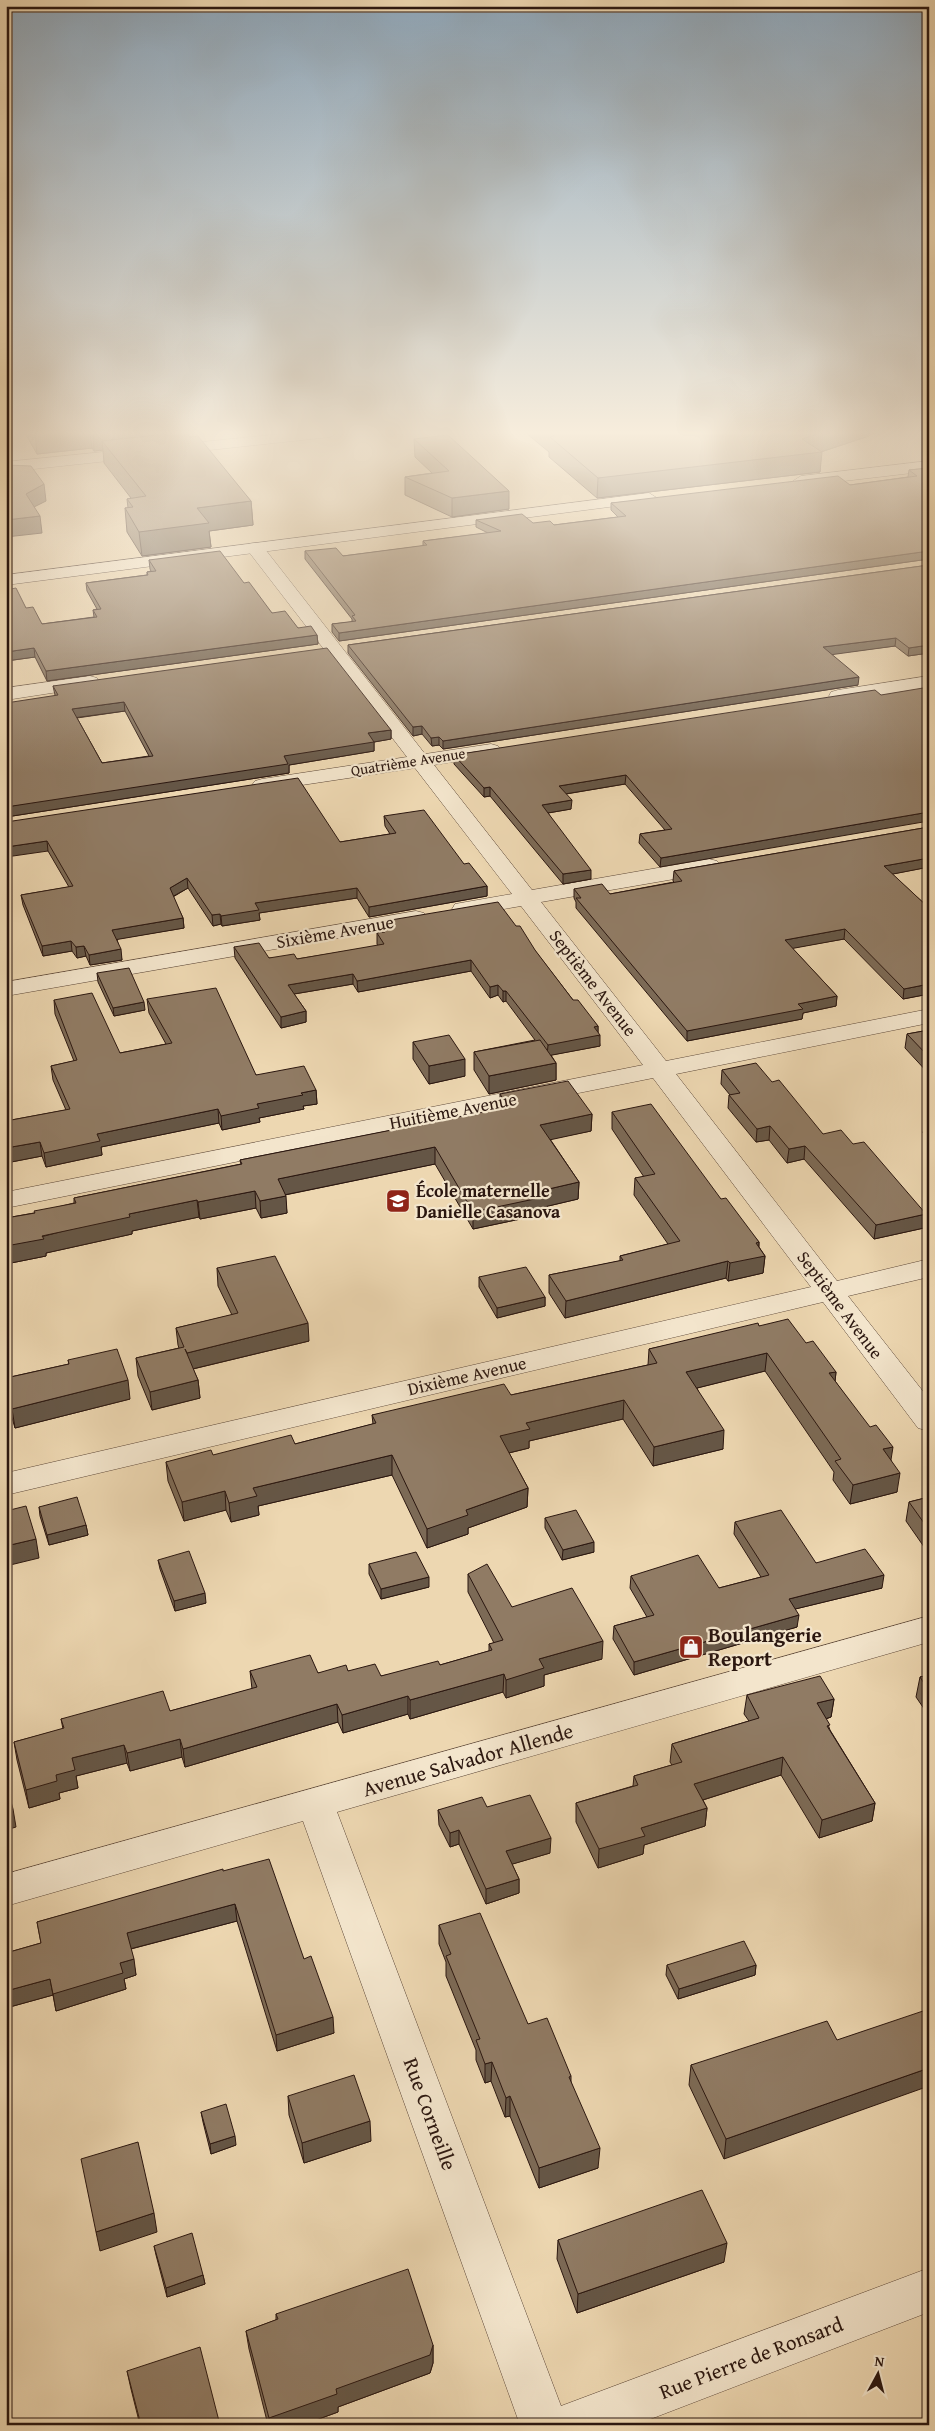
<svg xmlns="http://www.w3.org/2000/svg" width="935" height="2431" font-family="'Gentium Book Plus',serif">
<rect width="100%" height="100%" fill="#edd7b1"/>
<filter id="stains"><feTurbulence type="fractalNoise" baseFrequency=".004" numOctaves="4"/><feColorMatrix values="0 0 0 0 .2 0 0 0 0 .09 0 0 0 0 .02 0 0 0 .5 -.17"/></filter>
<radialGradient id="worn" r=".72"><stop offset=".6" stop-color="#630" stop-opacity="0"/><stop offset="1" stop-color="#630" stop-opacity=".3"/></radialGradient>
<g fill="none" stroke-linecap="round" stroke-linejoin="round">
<defs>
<path id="street" d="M291,433H337L330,437L6,472V462Z
M255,543L261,544L425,754L491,744L498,746L501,750L498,754L434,765L532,890L709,859L717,861L720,866L717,871L709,873L541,902L666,1061L929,1009V1023L676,1074L837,1281L929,1259V1277L848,1296L929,1399V1431L918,1428L823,1302L6,1495V1473L811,1287L653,1078L6,1208V1192L643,1065L521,906L463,916L455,914L452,909L455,904L512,894L415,768L262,791L255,789L252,785L255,781L262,779L407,757L249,552L247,548L249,544Z
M90,676L97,678L99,682L97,686L6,700V688Z
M929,676V688L838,702L831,700L829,696L831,692L838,690Z
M416,911L424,913L427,918L424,923L6,996V982Z
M929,1616V1642L337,1812L561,2406L929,2268V2312L635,2425H520L303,1821L6,1906V1874Z"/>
<path id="secondary" d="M929,461V471L801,486L793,481L801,476Z
M649,493L657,498L655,501L6,585V575Z"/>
</defs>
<use href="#street" stroke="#5c4738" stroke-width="1"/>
<use href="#secondary" stroke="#2b1710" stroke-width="1"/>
<use href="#street" fill="#f3e5cc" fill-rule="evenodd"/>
<use href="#secondary" fill="#f3e5cc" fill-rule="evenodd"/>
</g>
<path fill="#7c6a56" stroke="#2b1710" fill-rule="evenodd" d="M25,433H186L190,437L251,501L253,525L209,531L211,547L142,556L127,532L125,508H128L127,499L131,498L104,463L103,450L94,451L92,448L37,454Z
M526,433H877L869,434V436L821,452L820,472L597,498L549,457V452Z
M414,439L509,509L452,517L405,495V477L432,473L415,457Z
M929,468V559L339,641L332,632V624L352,622V619L305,559V551L343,556L423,546V541L488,533L476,527V520L554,525L618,517L611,510V503L850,485L908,477L909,470Z
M149,560L244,583L272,613L298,628L317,635L318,644L47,681L35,657L6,661V590L26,608L42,624L94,617L93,610L97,609L87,591L86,583L147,575V572L151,571L150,569Z
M929,565V653L908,656L895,646L831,654L858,685L443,749L439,745L432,746L422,734L413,736L348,653V645Z
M53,686L391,730V739L374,742V751L289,765V773L6,817L55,695ZM125,711L149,756L102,763L77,718Z
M881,695L660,867L639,843L640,834L665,830L625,784L566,794L571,809L548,813L591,879L563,884L490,796L484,797L454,764V755Z
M384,816L464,864L487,886V896L369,917L357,898L259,913L260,920L222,926L221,924L213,926L188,888L173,897L183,918L184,928L117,939L122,960L90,965L86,956L77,958L72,951L43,956L23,905L21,895L69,887L48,851L6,822L340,842L390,834L385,826Z
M929,827V867L892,874L929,908V994L903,999L844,939L792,948L837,996L836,1006L803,1013L802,1019L687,1041L576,908V902L574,898V889L610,894L674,882L673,881L674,871Z
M379,922L516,926L573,1000L598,1026V1032L600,1046L551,1055L556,1063V1080L489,1094L474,1070V1052L535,1040L506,1001L503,1002L498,995L490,998L471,971L358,992L353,984L294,994L306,1011V1022L281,1028L235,958L234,947L269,958L297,959L378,946L377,944V933H379Z
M97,973L145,1010L114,1016L98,982Z
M147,999L256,1075L316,1090L317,1104L303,1106L304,1109L259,1118L260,1122L222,1130L219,1123L101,1147L102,1155L46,1167L42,1156L6,1163V1121L66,1110L53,1080L51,1066L74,1061L55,1014L54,1000L120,1053L166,1044L149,1013Z
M929,1030V1074L905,1048L907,1034Z
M413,1042L465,1076L429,1084L413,1059Z
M722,1070L772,1082L823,1134L924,1228L874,1239L804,1159L787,1163L769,1140L756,1142L728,1108L729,1095H730L721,1084Z
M500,1094L592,1114L591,1131L550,1139L579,1182L578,1199L544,1207V1214L473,1229L435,1164L285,1195L287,1213L261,1218L256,1208L200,1219L199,1217L132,1231V1234L46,1253V1256L6,1264V1218L34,1213L74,1203V1198L241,1164L240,1160L500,1109Z
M612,1112L721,1199L759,1242V1247L765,1256L763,1273L728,1281L726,1278L565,1318L549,1293V1275L620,1261V1256L668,1244L634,1195L635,1178L644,1177L612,1129Z
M926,1117H929V1139L923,1133Z
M217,1268L309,1341L193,1369L198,1380L200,1398L152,1410L138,1376L136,1358L179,1348L178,1345L176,1328L232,1315L218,1286Z
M479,1277L545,1297V1306L497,1318L479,1287Z
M759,1326L806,1343L836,1372L835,1381L891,1460L897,1492L850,1504L833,1480L834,1472L765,1371L697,1388L723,1449L653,1466L623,1419L529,1441V1448L509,1453L528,1488L527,1507L468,1528V1534L427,1548L392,1475L258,1506L259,1515L231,1522L226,1510L184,1521L168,1481L166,1462L295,1444L373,1424L372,1415L511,1395L648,1365L649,1349Z
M68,1360L130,1399L15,1428L6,1398V1378L69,1364Z
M929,1497V1554L906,1521L909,1502Z
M39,1507L86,1525L88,1535L49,1545L40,1516Z
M545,1518L594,1552L562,1560L545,1528Z
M735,1522L816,1563L882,1588L795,1609L797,1627L634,1675L613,1639L614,1626L647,1617L630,1588L631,1576L719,1588L761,1577L734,1534Z
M158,1560L206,1603L175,1611L160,1569Z
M369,1564L429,1587L381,1599L369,1574Z
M468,1574L512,1607L602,1659L544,1675V1686L506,1698L503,1692L410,1719L408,1714L343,1733L338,1722L185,1767L182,1757L130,1771L127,1763L76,1776L78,1788L59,1793L60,1799L29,1808L17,1760L14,1742L63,1729L61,1719L170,1711L252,1689L250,1671L318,1673L348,1671L381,1676L440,1665L489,1651V1644L494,1643L468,1592Z
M929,1675V1716L916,1697L920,1677Z
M747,1695L834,1699L831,1717L826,1719L830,1730L875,1803L872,1821L819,1838L781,1775L703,1800L707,1808L705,1826L644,1845L643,1854L598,1868L576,1822V1803L633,1786L634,1776L672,1765L670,1762L672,1744L749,1721L744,1714Z
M487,1807L550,1853L512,1864L519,1879V1893L486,1904L459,1844L450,1847L439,1825L438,1810Z
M223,1871L304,1959L334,2033L277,2051L237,1921L131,1949L136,1975L124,1979L126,1989L56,2011L53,1995L6,2008V1953L41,1943L37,1922Z
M439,1925L528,2024L571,2076V2082L598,2168L539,2188L510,2116L505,2117L491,2081L485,2083L476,2060V2050L446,1976V1962L439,1944Z
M667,1965H756L755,1975L678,1999L666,1975Z
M837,2040L724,2159L689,2085L691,2065Z
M288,2096L371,2141L304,2163L289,2115Z
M201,2112L236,2145L211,2154L203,2122Z
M558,2240L724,2262L577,2313L557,2259Z
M154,2246L203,2275L205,2284L167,2297L156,2255Z
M276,2314L433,2345V2363L430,2373L338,2407V2412L302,2425H268L249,2349L246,2331L276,2320Z
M127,2371L220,2425H140L131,2389Z"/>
<path fill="#655646" stroke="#2b1710" d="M35,433H90L92,448L37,454Z
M93,433H178L102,441L103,450L94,451Z
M821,433H877L869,434V436L820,452H822L820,472L597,498L598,478L802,439Z
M44,484L46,501L28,510L26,494Z
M509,491V509L452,517V498Z
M251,501L253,525L209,531L211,547L142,556L139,532L197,508Z
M40,516L42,533L6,537V520Z
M929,551V559L339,641V633Z
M317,635L318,644L47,681L46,671Z
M896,638L895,646L822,656L823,647Z
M929,645V653L908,656L909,648Z
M34,648L35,657L6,661V652Z
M859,677L858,685L443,749V741Z
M124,702L125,711L73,718L72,709Z
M422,726V734L413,736V727Z
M391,730V739L374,742V751L289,765V773L6,817V807L284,756L368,733Z
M439,737V745L432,746L431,738Z
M626,775L625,784L559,795V786Z
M490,787V796L484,797V788Z
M572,800L571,809L542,814V805Z
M929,812V821L660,867L661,858Z
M47,841L48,851L6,857V847Z
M929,858V867L883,876L884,866Z
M591,870V879L563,884V874Z
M187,878L188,888L170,898V888Z
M487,886V896L369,917V907Z
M357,888V898L259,913L260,920L222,926L221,916L255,903Z
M220,914L221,924L213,926L212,915Z
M183,918L184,928L114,940L112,930Z
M845,929L844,939L784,950L785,940Z
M71,941L72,951L43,956L42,946Z
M84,946L86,956L77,958L76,947Z
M121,949L122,960L90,965L89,955Z
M471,960V971L358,992L357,981Z
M353,974V984L288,995V985Z
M929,984V994L903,999L904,989Z
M498,985V995L490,998V987Z
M503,991H506V1001L503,1002Z
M837,996L836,1006L803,1013L802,1019L687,1041V1031L798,1004Z
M144,1002L145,1010L114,1016L113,1008Z
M306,1011V1022L281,1028V1017Z
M598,1026V1036L600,1035V1046L547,1056L548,1045L594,1027Z
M465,1059V1076L429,1084V1066Z
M556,1063V1080L489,1094V1076Z
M316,1090L317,1104L303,1106L304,1109L259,1118L260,1122L222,1130L221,1116L257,1104L301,1093Z
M218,1109L219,1123L101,1147L102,1155L46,1167L44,1153L97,1134Z
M592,1114L591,1131L540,1142V1125Z
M770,1126L769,1140L756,1142L757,1129Z
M40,1142L42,1156L6,1163V1148Z
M805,1146L804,1159L787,1163L789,1149Z
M435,1147V1164L279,1196L278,1179Z
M579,1182L578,1199L544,1207V1214L473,1229V1212L540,1191Z
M255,1191L256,1208L200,1219L198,1202Z
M286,1196L287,1213L261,1218L260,1201Z
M197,1200L199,1217L132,1231V1234L46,1253V1256L6,1264V1246L129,1214Z
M926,1214L924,1228L874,1239L876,1225Z
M759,1242L758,1257L765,1256L763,1273L728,1281L730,1263L756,1243Z
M728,1261L726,1278L565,1318L566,1301Z
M545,1297V1306L497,1318V1308Z
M308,1323L309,1341L188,1370L187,1353Z
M767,1353L765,1371L685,1391L686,1372Z
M836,1372L834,1391L829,1373Z
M128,1380L130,1399L15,1428L12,1409Z
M198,1380L200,1398L152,1410L150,1392Z
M624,1400L623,1419L529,1441V1448L500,1455V1436L526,1423Z
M724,1430L723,1449L653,1466L654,1447Z
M893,1447L890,1466L883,1449Z
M392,1455V1475L258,1506L259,1515L231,1522L229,1503L253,1488Z
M900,1473L897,1492L850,1504L853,1485Z
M528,1488L527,1507L468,1528V1534L427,1548V1529L466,1510Z
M225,1491L226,1510L184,1521L182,1502Z
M86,1525L88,1535L49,1545L47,1535Z
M36,1539L39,1558L6,1566V1546Z
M594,1542V1552L562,1560L563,1550Z
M884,1575L882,1588L787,1611L789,1599Z
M429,1577V1587L381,1599V1589Z
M205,1593L206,1603L175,1611L174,1601Z
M799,1615L797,1627L634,1675V1662Z
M603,1641L602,1659L544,1675V1686L506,1698V1680L539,1659Z
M504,1674L503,1692L410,1719V1700Z
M408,1696V1714L343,1733L342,1715Z
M834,1699L831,1717L815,1722L817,1703Z
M337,1704L338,1722L185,1767L183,1749Z
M180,1739L182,1757L130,1771L127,1753Z
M124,1745L127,1763L76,1776L78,1788L59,1793L60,1799L29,1808L26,1790L56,1775L72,1758Z
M783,1757L781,1775L693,1803L694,1784Z
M875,1803L872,1821L819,1838L822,1820Z
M707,1808L705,1826L644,1845L643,1854L598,1868L599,1849L641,1828Z
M13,1809L16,1827L6,1830V1811Z
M459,1830V1844L450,1847V1833Z
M551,1838L550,1853L506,1866V1851Z
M519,1879V1893L486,1904V1889Z
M235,1904L237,1921L130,1949L127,1933Z
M134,1959L136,1975L124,1979L126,1989L56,2011L53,1994L120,1963Z
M756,1965L755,1975L678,1999L679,1989Z
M50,1979L53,1995L6,2008V1991Z
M333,2017L334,2033L277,2051L276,2035Z
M492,2062L491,2081L485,2083V2064Z
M929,2068V2086L724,2159L726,2139Z
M510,2096V2116L505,2117L506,2098Z
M370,2121L371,2141L304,2163L302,2143Z
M235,2136L236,2145L211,2154L210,2144Z
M600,2148L598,2168L539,2188V2168Z
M154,2213L157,2232L100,2251L96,2232Z
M727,2243L724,2262L577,2313L578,2294Z
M203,2275L205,2284L167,2297L166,2288Z
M433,2345V2363L430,2373L338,2407V2412L302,2425H269V2418Z"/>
<path fill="#907b64" stroke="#2b1710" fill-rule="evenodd" d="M177,433H186L190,437L198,436L251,501L197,508L209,523L139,532L125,508L133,507L127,499L146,496L102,441Z
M550,433H821L802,439L822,452L598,478L550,437L554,436Z
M448,435L509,491L452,498L405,477L449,471L414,439Z
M6,465L31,466L44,484L26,494L40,516L6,520Z
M929,468V551L339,633L332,624L356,621L352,616L355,615L305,551L336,548L343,556L427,545L423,541L501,531L476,520L522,514L533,523L550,521L554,525L626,516L611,503L838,476L850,485L917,476L909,470Z
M220,551L244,583L249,582L272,613L285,611L298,628L311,626L317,635L46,671L34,648L6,652V590L16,588L26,608L33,607L42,624L97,617L93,610L101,609L86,583L148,575L147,572L156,571L149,560Z
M929,565V645L909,648L896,638L823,647L859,677L443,741L439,737L431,738L422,726L413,727L348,645Z
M327,648L391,730L368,733L374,742L284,756L288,764L6,807V703L58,695L53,686ZM124,702L153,756L102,763L72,709Z
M929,687V812L661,858L640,834L672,829L626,775L559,786L572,800L542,805L591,870L563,874L490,787L484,788L454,755L875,690L881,695Z
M298,778L340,842L396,833L384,816L424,810L464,864L469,863L487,886L369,907L357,888L255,903L259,910L221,916L220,914L212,915L187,878L170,888L183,918L112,930L121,949L89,955L84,946L76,947L71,941L42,946L21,895L73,886L47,841L6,847V822Z
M929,827V858L884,866L929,908V984L904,989L845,929L785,940L837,996L798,1004L803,1009L687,1031L576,898H581L574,889L602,884L610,894L682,881L674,871Z
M498,902L516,926H520L535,950L573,1000H578L598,1026L594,1027L600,1035L548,1045L506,991H503L498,985L490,987L471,960L357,981L353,974L288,985L306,1011L281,1017L234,947L259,943L269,958L294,954L297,959L384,944L377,933L385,932L379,922Z
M129,968L144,1002L113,1008L97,973Z
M216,988L256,1075L304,1066L316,1090L301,1093L303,1095L257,1104L259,1108L221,1116L218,1109L97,1134L100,1141L44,1153L40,1142L6,1148V1121L70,1109L51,1066L77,1060L54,1000L92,993L120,1053L172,1043L147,999Z
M929,1030V1057L907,1034Z
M449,1035L465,1059L429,1066L413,1042Z
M540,1040L556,1063L489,1076L474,1052Z
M756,1063L772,1082L779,1080L823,1134L841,1130L853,1144L864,1142L926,1214L876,1225L805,1146L789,1149L770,1126L757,1129L729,1095L740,1093L722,1070Z
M568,1081L592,1114L540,1125L579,1182L540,1191L544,1197L473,1212L435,1147L278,1179L286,1196L260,1201L255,1191L198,1202L197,1200L129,1214L130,1217L42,1236L44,1239L6,1246V1218L35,1213L34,1211L76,1203L74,1198L242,1164L240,1160L508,1107L500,1094Z
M651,1104L721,1199L726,1198L759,1242L756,1243L765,1256L730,1263L728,1261L566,1301L549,1275L623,1260L620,1256L680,1241L635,1178L655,1174L612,1112Z
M275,1256L308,1323L187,1353L185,1349L198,1380L150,1392L136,1358L184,1347L176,1328L238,1313L217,1268Z
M526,1267L545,1297L497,1308L479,1277Z
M788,1319L806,1343L813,1341L836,1372L829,1373L870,1427L876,1425L893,1447L883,1449L900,1473L853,1485L835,1461L841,1459L767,1353L686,1372L724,1430L654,1447L624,1400L526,1423L530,1429L500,1436L528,1488L466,1510L468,1515L427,1529L392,1455L253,1488L257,1496L229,1503L225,1491L182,1502L166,1462L211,1450L213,1455L291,1435L295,1444L376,1423L372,1415L504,1384L511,1395L657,1363L649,1349L758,1323L759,1326Z
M117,1349L128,1380L12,1409L6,1389V1378L69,1364L68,1360Z
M77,1497L86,1525L47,1535L39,1507Z
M929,1497V1530L909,1502Z
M26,1506L36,1539L6,1546V1511Z
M576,1510L594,1542L563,1550L545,1518Z
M781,1510L816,1563L865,1549L884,1575L789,1599L799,1615L634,1662L614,1626L654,1615L631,1576L698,1555L719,1588L769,1575L735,1522Z
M189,1551L205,1593L174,1601L158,1560Z
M416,1552L429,1577L381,1589L369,1564Z
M487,1564L512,1607L572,1588L603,1641L539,1659L544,1668L506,1680L504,1674L410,1700L408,1696L342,1715L337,1704L183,1749L180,1739L127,1753L124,1745L72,1758L75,1770L56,1775L57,1781L26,1790L14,1742L64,1728L61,1719L163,1691L170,1711L257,1687L250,1671L310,1655L318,1673L346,1665L348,1671L375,1664L381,1676L438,1661L440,1665L492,1650L489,1644L503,1640L468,1574Z
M929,1675V1691L920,1677Z
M820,1676L834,1699L817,1703L830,1725L827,1726L875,1803L822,1820L783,1757L694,1784L707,1808L641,1828L645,1836L599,1849L576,1803L638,1785L634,1776L682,1762L672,1744L759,1718L747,1695Z
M6,1782L13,1809L6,1811Z
M530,1795L551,1838L506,1851L519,1879L486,1889L459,1830L450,1833L438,1810L482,1797L487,1807Z
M269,1859L304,1959L311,1956L333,2017L276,2035L235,1904L127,1933L134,1959L120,1963L123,1973L53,1994L50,1979L6,1991V1953L41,1943L37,1922L223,1869V1871Z
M480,1913L528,2024L547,2018L571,2076L569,2077L600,2148L539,2168L510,2096L506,2098L492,2062L485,2064L476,2040L480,2039L446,1956L451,1954L439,1925Z
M744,1941L756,1965L679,1989L667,1965Z
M929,2009V2068L726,2139L691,2065L827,2021L837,2040Z
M354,2075L370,2121L302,2143L288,2096Z
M226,2104L235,2136L210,2144L201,2112Z
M138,2142L154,2213L96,2232L81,2159Z
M702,2190L727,2243L578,2294L558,2240Z
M192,2233L203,2275L166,2288L154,2246Z
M408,2269L433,2345L430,2355L336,2389L337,2394L269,2418L246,2331L278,2319L276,2314Z
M200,2347L220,2425H141L127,2371Z"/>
<linearGradient id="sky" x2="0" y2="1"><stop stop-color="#8fa8bc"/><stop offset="0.56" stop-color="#f7eddc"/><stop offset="1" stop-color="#f7eddc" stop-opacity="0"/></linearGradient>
<rect width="935" height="773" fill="url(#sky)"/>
<defs>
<symbol id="school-square" viewBox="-11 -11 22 22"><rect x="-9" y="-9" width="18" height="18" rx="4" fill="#8f2418" stroke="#f3e5cc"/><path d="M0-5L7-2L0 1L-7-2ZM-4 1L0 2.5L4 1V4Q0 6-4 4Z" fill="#fff"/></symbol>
<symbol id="shop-square" viewBox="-11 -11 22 22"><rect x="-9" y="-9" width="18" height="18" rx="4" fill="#8f2418" stroke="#f3e5cc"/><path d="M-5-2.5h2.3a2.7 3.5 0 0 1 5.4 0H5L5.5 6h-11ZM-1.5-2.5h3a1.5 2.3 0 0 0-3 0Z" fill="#fff"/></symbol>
</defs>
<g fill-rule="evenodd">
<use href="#school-square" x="384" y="1187" width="28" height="28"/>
<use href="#shop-square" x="677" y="1633" width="28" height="28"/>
</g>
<g text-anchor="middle" stroke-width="4.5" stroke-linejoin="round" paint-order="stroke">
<g font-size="15" fill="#2b1710" stroke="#f3e5cc">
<text transform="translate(408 762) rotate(-9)" y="5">Quatrième Avenue</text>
</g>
<g font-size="18" fill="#2b1710" stroke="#f3e5cc">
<text transform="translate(335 932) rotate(-10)" y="6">Sixième Avenue</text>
<text transform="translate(593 983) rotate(52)" y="6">Septième Avenue</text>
<text transform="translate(453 1111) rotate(-11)" y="6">Huitième Avenue</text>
<text transform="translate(840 1305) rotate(53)" y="6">Septième Avenue</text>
<text transform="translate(467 1376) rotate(-13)" y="6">Dixième Avenue</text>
</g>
<g font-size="18" font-weight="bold" fill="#2b1710" stroke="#f3e5cc" text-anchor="start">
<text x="416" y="1197">École maternelle<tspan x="416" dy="21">Danielle Casanova</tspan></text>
</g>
<g font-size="21" font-weight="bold" fill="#2b1710" stroke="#f3e5cc" text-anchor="start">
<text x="708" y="1642">Boulangerie<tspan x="708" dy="24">Report</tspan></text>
</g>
<g font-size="21" fill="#2b1710" stroke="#f3e5cc">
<text transform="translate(468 1760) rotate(-16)" y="7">Avenue Salvador Allende</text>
<text transform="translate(430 2114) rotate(70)" y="7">Rue Corneille</text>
<text transform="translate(751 2358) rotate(-21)" y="7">Rue Pierre de Ronsard</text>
</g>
</g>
<rect width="935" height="2431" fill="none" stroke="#edd7b1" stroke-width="25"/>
<rect x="8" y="8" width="920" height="2416" fill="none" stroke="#2b1710" stroke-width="2.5"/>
<rect x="12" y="12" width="910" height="2406" fill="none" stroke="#2b1710"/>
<g transform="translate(878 2374) rotate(7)" stroke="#f3e5cc" stroke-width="4" paint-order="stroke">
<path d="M0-4L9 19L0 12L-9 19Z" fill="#2b1710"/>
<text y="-8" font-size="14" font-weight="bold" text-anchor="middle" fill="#2b1710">N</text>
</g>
<rect width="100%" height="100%" filter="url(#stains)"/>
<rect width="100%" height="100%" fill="url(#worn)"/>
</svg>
